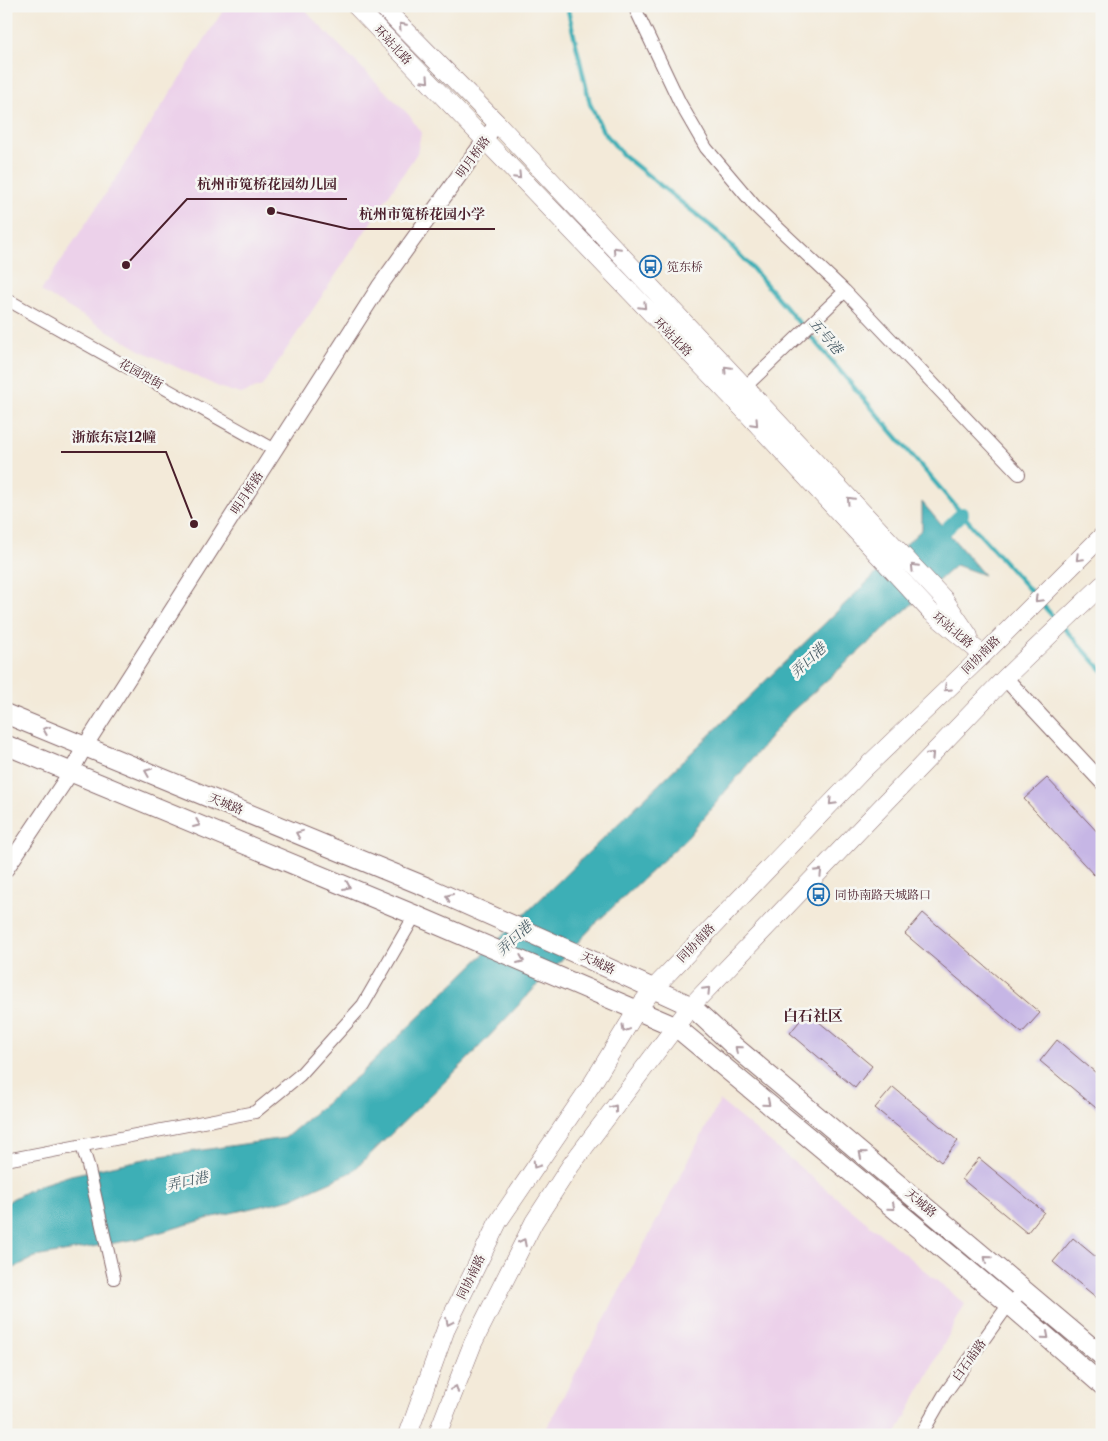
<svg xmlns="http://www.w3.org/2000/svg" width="1108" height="1441" font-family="'Libre Caslon Text','Noto Serif SC',serif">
<rect width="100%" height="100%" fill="#f6f6f2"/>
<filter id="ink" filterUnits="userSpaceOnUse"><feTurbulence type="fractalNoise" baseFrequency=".02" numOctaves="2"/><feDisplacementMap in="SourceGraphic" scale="10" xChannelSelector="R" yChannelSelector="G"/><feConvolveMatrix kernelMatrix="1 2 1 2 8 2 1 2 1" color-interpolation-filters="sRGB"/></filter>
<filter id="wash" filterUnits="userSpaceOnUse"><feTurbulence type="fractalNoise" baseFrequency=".0096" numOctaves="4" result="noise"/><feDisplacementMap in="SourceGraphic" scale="20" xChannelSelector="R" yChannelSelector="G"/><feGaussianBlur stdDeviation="1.12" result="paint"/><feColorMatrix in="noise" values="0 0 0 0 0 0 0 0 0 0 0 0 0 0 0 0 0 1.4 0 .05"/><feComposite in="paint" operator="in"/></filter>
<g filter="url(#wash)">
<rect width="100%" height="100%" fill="#f3ead9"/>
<path fill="#ecd1ea" d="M226,6H303L314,20L409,115L421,133L417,153L262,386L241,394L221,388L140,350L41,291L114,181Z
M720,1101L965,1304L896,1435H543Z"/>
<path fill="#3eafb6" stroke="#446770" d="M922,502L984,575L956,565L790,713L688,837L598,921L465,1062L352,1172L291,1199L213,1217L137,1239L35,1257L6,1272V1204L12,1199L37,1186L71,1175L154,1157L285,1138L359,1075L922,529Z"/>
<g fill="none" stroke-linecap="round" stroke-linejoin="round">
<path stroke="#3eafb6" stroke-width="4.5" d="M567,6L590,104L603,131L623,155L718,232L753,269L975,529L1036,597
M1041,603L1057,621
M1063,627L1102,670"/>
<path stroke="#3eafb6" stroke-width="14" d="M933,542L962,514"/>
</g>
<g id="blocks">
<path fill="#c6b6e5" d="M1047,778L1102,837V868L1094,875L1024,799Z
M923,913L1040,1013L1022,1033L905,934Z
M807,1012L872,1066L855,1088L790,1033Z
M1057,1040L1102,1078V1113L1040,1061Z
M893,1087L958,1141L941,1162L875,1108Z
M979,1158L1044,1212L1027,1233L962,1179Z
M1073,1238L1102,1262V1302L1053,1262Z"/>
</g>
</g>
<g filter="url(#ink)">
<use href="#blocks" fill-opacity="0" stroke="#856668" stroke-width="1"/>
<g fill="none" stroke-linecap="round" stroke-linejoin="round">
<defs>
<path id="minor" d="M634,6L680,103L706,148L755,206L845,291L1019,474
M6,299L275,450
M740,392L845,291
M82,1146L88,1165L114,1278
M6,1160L255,1112L300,1075L363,1005L415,915
M921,1435L944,1395L1009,1304L1024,1290"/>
<path id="tertiary" d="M1005,678L1102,782
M6,869L71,772L85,746L379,287L497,123"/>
<path id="secondary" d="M356,6L743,409L931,612L983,655
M382,6L497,123L944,599L969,636
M408,1435L447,1326L498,1222L592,1084L637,1010L653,989L864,769L983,655L1102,536
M437,1435L473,1343L534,1222L571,1165L691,1006L1005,678L1102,585"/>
<path id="primary" d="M6,714L429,888L584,957L691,1006L734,1046L1102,1356
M6,745L415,915L676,1027L1009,1304L1102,1385"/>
</defs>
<use href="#minor" stroke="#856668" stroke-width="14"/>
<use href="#tertiary" stroke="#856668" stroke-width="17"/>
<use href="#secondary" stroke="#856668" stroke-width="19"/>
<use href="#primary" stroke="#856668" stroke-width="21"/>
<use href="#minor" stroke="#fff" stroke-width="12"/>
<use href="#tertiary" stroke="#fff" stroke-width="15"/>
<use href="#secondary" stroke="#fff" stroke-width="18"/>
<use href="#primary" stroke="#fff" stroke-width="19"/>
</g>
<defs><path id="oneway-chevron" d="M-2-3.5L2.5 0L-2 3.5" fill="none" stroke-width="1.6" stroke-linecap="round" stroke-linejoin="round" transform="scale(1.25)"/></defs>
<g stroke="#ae9aa0">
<use href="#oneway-chevron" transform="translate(402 26) rotate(-134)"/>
<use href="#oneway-chevron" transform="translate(426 80) rotate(47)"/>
<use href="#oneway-chevron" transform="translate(518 176) rotate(46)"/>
<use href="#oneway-chevron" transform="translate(616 250) rotate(-133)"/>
<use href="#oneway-chevron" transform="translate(643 306) rotate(46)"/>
<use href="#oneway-chevron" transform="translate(727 369) rotate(-133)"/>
<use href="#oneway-chevron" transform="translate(755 423) rotate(47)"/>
<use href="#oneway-chevron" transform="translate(850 500) rotate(-133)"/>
<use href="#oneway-chevron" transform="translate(1079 558) rotate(135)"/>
<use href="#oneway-chevron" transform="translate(914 567) rotate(-134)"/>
<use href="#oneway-chevron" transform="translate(1038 599) rotate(135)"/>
<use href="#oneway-chevron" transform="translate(947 688) rotate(136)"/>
<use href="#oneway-chevron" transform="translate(46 730) rotate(-158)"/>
<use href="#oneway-chevron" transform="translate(931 755) rotate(-46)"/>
<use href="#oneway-chevron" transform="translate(148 772) rotate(-158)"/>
<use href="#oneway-chevron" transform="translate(832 802) rotate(134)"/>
<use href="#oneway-chevron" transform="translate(197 824) rotate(23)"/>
<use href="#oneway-chevron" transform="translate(299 834) rotate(-158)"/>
<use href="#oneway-chevron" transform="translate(819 872) rotate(-46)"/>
<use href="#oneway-chevron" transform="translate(347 886) rotate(23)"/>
<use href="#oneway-chevron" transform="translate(449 897) rotate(-156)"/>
<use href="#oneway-chevron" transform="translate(521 960) rotate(23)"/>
<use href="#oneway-chevron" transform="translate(707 990) rotate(-46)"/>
<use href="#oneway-chevron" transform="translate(625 1029) rotate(121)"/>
<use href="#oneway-chevron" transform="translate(738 1049) rotate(-139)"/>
<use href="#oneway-chevron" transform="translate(767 1103) rotate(40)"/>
<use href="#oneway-chevron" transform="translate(614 1108) rotate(-53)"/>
<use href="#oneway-chevron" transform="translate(862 1154) rotate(-140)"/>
<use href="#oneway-chevron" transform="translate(536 1165) rotate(124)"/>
<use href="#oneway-chevron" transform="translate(892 1207) rotate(40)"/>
<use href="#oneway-chevron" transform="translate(523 1242) rotate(-63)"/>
<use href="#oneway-chevron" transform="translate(987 1259) rotate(-140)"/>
<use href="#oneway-chevron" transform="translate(449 1322) rotate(115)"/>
<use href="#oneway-chevron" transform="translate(1046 1336) rotate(41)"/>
<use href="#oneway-chevron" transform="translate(455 1389) rotate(-69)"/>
</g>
</g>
<defs>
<symbol id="bus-ring" viewBox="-11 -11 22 22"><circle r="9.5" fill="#f6f6f2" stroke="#1f6fb2" stroke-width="1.5"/><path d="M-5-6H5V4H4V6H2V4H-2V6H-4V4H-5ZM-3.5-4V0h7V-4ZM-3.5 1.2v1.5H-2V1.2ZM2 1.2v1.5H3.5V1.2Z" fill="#1f6fb2"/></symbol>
</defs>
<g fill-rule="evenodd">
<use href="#bus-ring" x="638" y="254" width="25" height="25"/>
<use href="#bus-ring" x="806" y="882" width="25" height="25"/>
</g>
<g text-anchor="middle" stroke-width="5" stroke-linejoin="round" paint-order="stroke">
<g font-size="12" fill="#4a1f2b" stroke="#f6f6f2">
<text transform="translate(393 45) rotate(47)" y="4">环站北路</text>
<text transform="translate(473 157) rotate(-54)" y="4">明月桥路</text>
<text transform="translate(673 337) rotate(46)" y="4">环站北路</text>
<text transform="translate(141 374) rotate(29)" y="4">花园兜街</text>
<text transform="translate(247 493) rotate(-57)" y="4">明月桥路</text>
<text transform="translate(953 630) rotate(40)" y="4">环站北路</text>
<text transform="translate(981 655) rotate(-45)" y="4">同协南路</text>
<text transform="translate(226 804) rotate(22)" y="4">天城路</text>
<text transform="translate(696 943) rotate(-46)" y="4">同协南路</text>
<text transform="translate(598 963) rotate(25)" y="4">天城路</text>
<text transform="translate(921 1203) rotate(40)" y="4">天城路</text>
<text transform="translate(471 1277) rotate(-64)" y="4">同协南路</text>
<text transform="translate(969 1360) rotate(-54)" y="4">白石庙路</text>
</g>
<g font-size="12" fill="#4a1f2b" stroke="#f6f6f2" text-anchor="start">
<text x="667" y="271">笕东桥</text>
<text x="835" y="899">同协南路天城路口</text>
</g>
<g font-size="14" font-style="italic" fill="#455963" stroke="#f6f6f2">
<text transform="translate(826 336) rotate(50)" y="5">五号港</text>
<text transform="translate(808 660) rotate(-43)" y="5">弄口港</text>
<text transform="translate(514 938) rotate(-43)" y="5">弄口港</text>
<text transform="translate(187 1181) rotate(-13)" y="5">弄口港</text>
</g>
<g font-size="15" font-weight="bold" fill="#4a1f2b" stroke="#f6f6f2">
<text x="813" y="1021">白石社区</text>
</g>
</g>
<path fill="none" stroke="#4a1f2b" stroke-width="2" d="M126 265L187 199H347M271 211L349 229H495M194 524L166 452H61"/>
<g fill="#4a1f2b" stroke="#f6f6f2" stroke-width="2">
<circle cx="126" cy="265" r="5"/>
<circle cx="271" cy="211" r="5"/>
<circle cx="194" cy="524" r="5"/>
</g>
<g font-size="14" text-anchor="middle" font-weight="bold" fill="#4a1f2b" stroke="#f6f6f2" stroke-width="5" stroke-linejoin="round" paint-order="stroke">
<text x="267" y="189">杭州市笕桥花园幼儿园</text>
<text x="422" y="219">杭州市笕桥花园小学</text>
<text x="114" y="442">浙旅东宸12幢</text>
</g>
<rect width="1108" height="1441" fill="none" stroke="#f6f6f2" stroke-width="25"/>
</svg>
